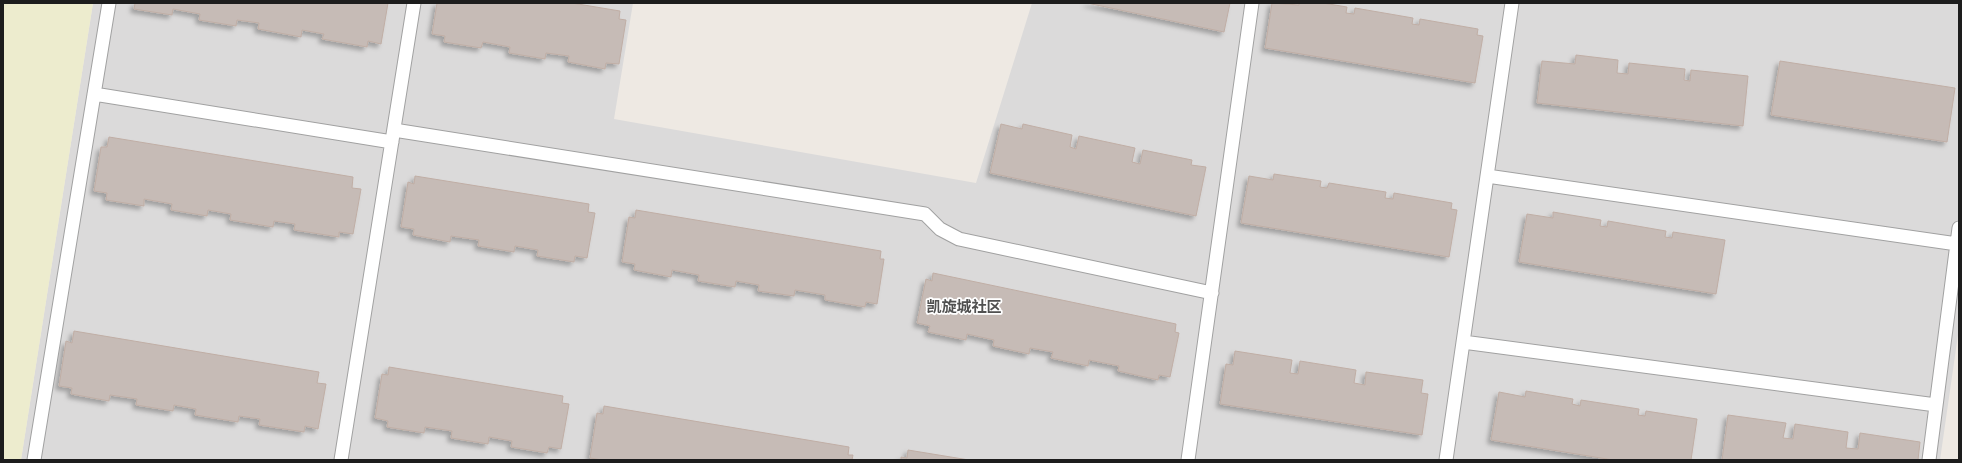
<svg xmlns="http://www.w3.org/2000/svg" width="1962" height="463" font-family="'PT Sans','Noto Sans SC',sans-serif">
<defs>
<filter id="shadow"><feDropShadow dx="-3.5" dy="3.5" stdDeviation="2" flood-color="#0004"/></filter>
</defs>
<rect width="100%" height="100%" fill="#eee9e3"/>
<path fill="#dbdada" d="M93,3H633L614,119L976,183L1032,3H1959V328L1940,460H21Z"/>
<path fill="#edecce" d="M3,3H93L21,460H3Z"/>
<path fill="#c6bbb6" stroke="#c0aea5" filter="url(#shadow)" d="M135,3H388L381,44L368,41L367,47L322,39L324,34L302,30L301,37L258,29L259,23L237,20L236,26L199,20L200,14L173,9L172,15L134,9Z
M437,3H572L620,11L619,19L626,20L619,64L606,63L605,69L568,62L569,56L546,53L545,59L509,53L510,47L483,42L481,48L444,42L445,36L432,34Z
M1087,3H1230L1224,32Z
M1272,3L1299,5V3H1323L1347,7L1346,13L1354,14L1355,8L1413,18L1412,24L1419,25L1420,19L1478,29L1477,35L1483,36L1475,83L1265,48Z
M1576,55L1618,60L1617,73L1628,74L1629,63L1685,69L1684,80L1690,81L1691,70L1748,76L1743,126L1537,103L1542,61L1575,64Z
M1780,61L1955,88L1947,142L1771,115Z
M1001,124L1022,129L1023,124L1072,135L1070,147L1076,149L1079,136L1135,148L1132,162L1140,164L1143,150L1192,160L1191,165L1206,167L1196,216L990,173Z
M109,137L353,177L352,188L361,189L353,234L339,232V237L294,230L295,224L274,221L273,227L230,220L231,214L208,210L207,216L171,210L172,204L144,199V206L106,200L107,193L94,191L101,147H107Z
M1274,174L1321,181L1320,187L1327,188L1329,183L1386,192L1385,198L1393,199L1394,193L1452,203L1451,209L1457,210L1449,257L1241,223L1249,176L1273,180Z
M415,176L589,204L588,212L595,213L587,258L575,256L574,262L537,256L538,250L515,246L514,252L478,246L479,240L451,236L450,242L413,235L414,229L401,227L408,182L414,184Z
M636,210L881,251L880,259H884L877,304L866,302L865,307L825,300V295L795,290L794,296L758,291L759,285L736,281L735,287L698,281L699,275L672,270L671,277L634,270L635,264L622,262L629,217L635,218Z
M1553,212L1601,220L1600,226L1607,227L1608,221L1666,231L1665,237L1672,238L1673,232L1725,240L1716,294L1519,262L1527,214L1553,218Z
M933,273L1176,324L1175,332L1179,333L1170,377L1159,375L1158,380L1118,371L1119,366L1089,360L1088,366L1051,358L1053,352L1030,348L1029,354L993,346L994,340L967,334L966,340L928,332L930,326L917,323L926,279L932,281Z
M74,331L319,372L317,383L326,384L318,429L305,426L304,432L259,425L260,419L239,416L238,422L195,415L196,409L174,405L173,411L136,405L137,399L110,395L109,401L71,394L72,388L59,386L66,341L72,343Z
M1235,351L1292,360L1290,373L1298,374L1300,361L1356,370L1354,383L1365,385L1366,372L1423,380L1421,393L1428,394L1422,435L1220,404L1226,364L1233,365Z
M389,367L563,396L562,403L569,404L561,449L549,447L547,453L511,447L512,441L489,437L488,444L451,438L452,431L425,427L424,433L387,427L388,421L375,418L382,374L388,375Z
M1526,391L1573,399L1572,404L1580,406L1581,400L1639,409L1638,415L1645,416L1646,411L1697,419L1691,460H1613L1491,440L1499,392L1525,397Z
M604,406L849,447L848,455H853L852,460H602L590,458L597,413L603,414Z
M1728,415L1786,423L1783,438L1793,439L1795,424L1848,432L1846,448L1858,449L1860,433L1920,442L1918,460H1722Z
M908,450L969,460H901V457L907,458Z"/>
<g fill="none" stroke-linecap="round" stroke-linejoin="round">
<defs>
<path id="service" d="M94,94L392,142
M394,130L925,214L940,229L959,239L1212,293
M1487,176L1957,244
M1463,342L1936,405
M34,460L109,3
M341,460L414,3
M1188,460L1252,3
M1446,460L1512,3
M1929,460L1959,228"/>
</defs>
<use href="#service" stroke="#a1a1a1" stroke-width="15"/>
<use href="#service" stroke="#fff" stroke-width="13"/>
</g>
<g text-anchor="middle" stroke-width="3.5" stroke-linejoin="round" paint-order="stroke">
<g font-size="15" font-weight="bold" fill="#505050" stroke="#fff">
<text x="964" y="312">凯旋城社区</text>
</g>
</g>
<rect width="1962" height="463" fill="none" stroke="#1d1d1d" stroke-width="8"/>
</svg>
